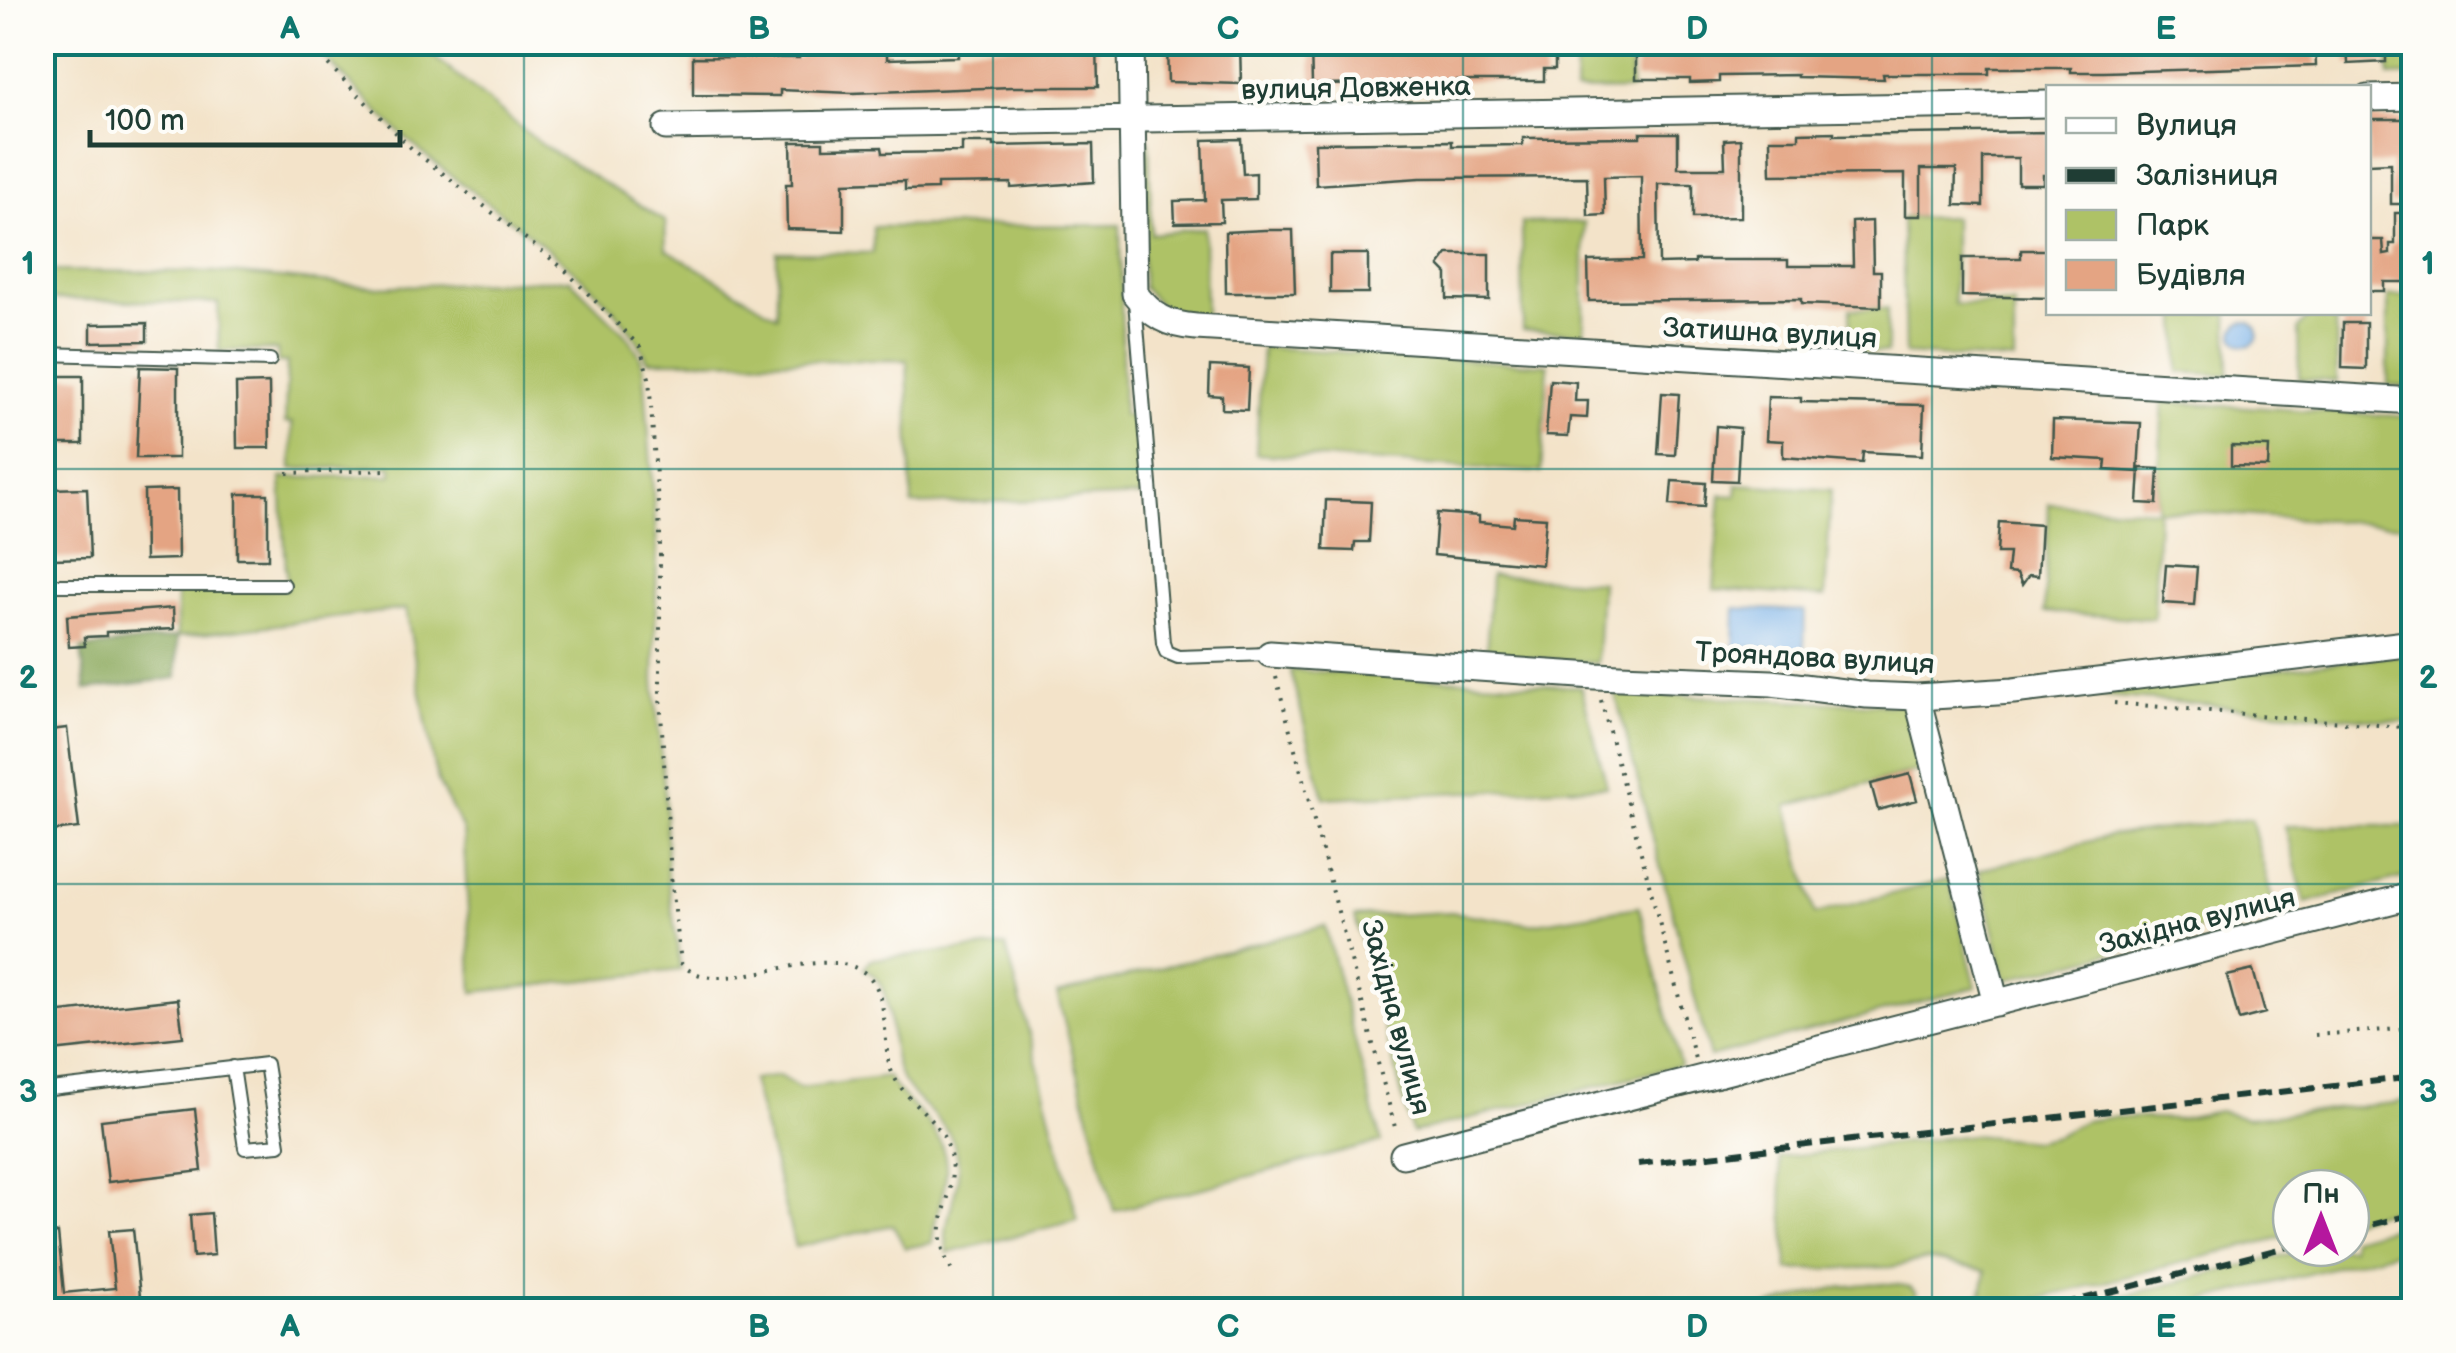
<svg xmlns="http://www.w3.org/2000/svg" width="2456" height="1353" font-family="'Balsamiq Sans',sans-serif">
<rect width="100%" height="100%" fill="#fdfcf7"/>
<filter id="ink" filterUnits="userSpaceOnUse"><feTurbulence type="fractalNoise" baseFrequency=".01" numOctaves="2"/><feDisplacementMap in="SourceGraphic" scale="20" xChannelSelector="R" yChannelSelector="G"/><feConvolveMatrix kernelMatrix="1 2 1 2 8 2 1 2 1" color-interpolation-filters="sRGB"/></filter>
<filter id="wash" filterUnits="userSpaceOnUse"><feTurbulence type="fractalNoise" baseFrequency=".0048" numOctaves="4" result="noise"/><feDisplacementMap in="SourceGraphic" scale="40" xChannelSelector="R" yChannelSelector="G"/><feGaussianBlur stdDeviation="2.25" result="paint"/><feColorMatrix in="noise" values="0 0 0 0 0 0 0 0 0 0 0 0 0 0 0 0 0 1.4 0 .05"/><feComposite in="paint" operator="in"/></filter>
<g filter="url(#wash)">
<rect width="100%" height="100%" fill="#f3e3c9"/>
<path fill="#aec266" stroke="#66804d" stroke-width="2.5" d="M310,43H417L542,145L665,221L666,249L777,316V252L873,253V227L1120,225L1123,415L1138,416L1144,496L912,505L907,360L648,361C618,287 489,208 425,155C384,121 348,80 310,43Z
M1576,43H1631V90L1575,91Z
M2388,43H2413V75L2389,76Z
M1139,139H1149L1151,234L1204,228L1205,316L1168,312L1143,288Z
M1954,217V304L2014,305V361L1905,354L1902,218Z
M1584,222V333L1523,330L1522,223Z
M42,271L216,272L375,287L570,279L629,338L640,356L644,370L657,548L654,680L665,797L667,876L681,970L473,992L463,830L439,784L434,767L406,609L177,637V589H287L281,478L392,475V466L292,469V423H285L287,362H278L277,350L219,351L218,303L43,299Z
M2388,296H2413V387L2388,385Z
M1850,309H1887V353L1851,351Z
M2178,313H2228L2229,375L2179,372Z
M2312,313H2336L2337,382L2299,379L2298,329Z
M1262,347L1548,365L1541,472L1256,454Z
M2163,402L2413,417V526L2158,510L2154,619L2044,612L2049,504L2157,510Z
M1737,484L1831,490L1825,597L1714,589L1721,495L1736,496Z
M1491,575L1601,582L1597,663L1486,655Z
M2413,653V723L2074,693Z
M1290,670L1581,687L1607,786L1324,798Z
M1615,693L1905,705L1920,770L1787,806L1815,914L1949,879L1976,987L1710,1057Z
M2251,819L2275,910L2006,980L1979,870L2113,835Z
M2285,826H2413V875L2305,903Z
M1639,907L1680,1065L1412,1133L1355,917L1451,912L1530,924Z
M1325,926L1381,1142L1114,1211L1057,994Z
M1006,946L1078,1220L948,1253C939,1219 964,1191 957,1155C950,1116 908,1103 897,1068C887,1039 896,983 864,969L871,959Z
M779,1076L799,1088L888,1077C898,1096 916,1107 929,1124C964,1169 935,1197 932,1243L905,1248L893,1225L795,1247L752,1080Z
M2413,1098V1204L2351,1220V1188H2291V1235L1994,1310H1755C1802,1296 1861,1276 1910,1287L1915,1292L1918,1309L1972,1298L1982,1293L1986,1271L1928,1259L1891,1267L1788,1270L1779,1157L1972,1135L2034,1141L2056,1136L2084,1121L2113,1117L2178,1119L2219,1111L2247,1118L2394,1103Z
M2413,1222V1247L2167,1310H2069L2312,1248H2351V1238Z"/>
<path fill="#8aa85b" stroke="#547248" stroke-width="2.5" d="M177,637V678L86,690L81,649Z"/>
<path fill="#79b1e9" stroke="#4c778e" stroke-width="2.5" d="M2234 334a12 12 0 1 1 24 0a12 12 0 1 1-24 0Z
M1735,608L1805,611L1804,650L1734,647Z"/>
<g id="blocks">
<path fill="#e4a483" d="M812,42L887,44V59L958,57V48L1097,43L1098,87H1012L852,93L780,90V96L693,95V57L799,58V47H812Z
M1240,42L1241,84L1168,82L1167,44Z
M1450,42H1555V69H1544V81H1402V84L1312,85L1311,44Z
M1636,42H2315L2316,66L2104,72H2071V68H1989V74H1883L1884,79L1797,77V75L1719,76V82L1690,83V79H1636Z
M2347,42H2386V62L2348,64Z
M2368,119H2414V163H2407L2408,204H2391V163L2368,164Z
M1834,132V135L2048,132V175H2043V184H2018V158H1983V206L1955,205L1956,169H1921V216H1905V174L1771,175L1770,139H1799V133Z
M1640,133H1678V168H1725L1724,140L1741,139V217L1693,218V184H1658L1659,264L1695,263V260H1788V266H1853L1852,222L1872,221L1873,271H1881V307L1801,304V299L1589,301L1588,261L1642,260L1641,176L1604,177L1605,215L1588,216L1587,177L1420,178L1316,185L1315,143L1452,141V146L1523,145V138L1640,137Z
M1241,139L1243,174L1256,173V199L1221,200L1222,222L1175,223L1174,201L1205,200L1203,140Z
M791,142H823V148L882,147L883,153L962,152V143H994V146L1093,144L1094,182L1011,188V183L937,184V189L905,190V181L844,183V231L787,229L786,184H792Z
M2395,213H2414V282H2384V291H2368V240H2383L2384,255L2390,254V244H2395Z
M1265,230H1293L1295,293H1226L1225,232Z
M2021,250H2048V298L1962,296V258H2021Z
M1330,254H1368V293H1330Z
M1448,254H1489V300L1447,299V274L1439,266Z
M147,323V341L91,342V324Z
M2343,323H2366V369L2342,368Z
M1210,366L1249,368L1247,410L1222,409V396L1209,395Z
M140,367L178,368V458H136Z
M46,376H83V444H46Z
M1550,380L1576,382L1575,401H1588L1587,418L1570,417L1568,436L1546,435Z
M269,383L270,448H237L236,384Z
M1662,393L1679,394L1675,455L1658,454Z
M1768,397L1801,398V402L1924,405L1922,455L1863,452L1862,463L1783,457V441L1766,440Z
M2053,420L2141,423L2138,472L2105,470L2106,460L2052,457Z
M1716,426L1740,428L1737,481L1713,480Z
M2231,446L2269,447L2268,467L2231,466Z
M2140,468L2159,469L2157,504L2138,503Z
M1672,481L1706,483L1704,507L1670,505Z
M87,488L90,558L52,559L49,489Z
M177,490L178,559L145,560L144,491Z
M237,494H268V559H237Z
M1326,500L1371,502L1369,542H1355L1354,551L1324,550Z
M1437,513L1479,516V522L1513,525L1514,516L1546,518L1542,565L1434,555Z
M1999,522L2041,525L2038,576L2029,575L2022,585L2017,574L2007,573L2009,553H1997Z
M2166,565L2197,567L2194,605L2163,603Z
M173,608L174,629L106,632V636L84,637L85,646L69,647L67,616Z
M67,728L79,828L42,832V731Z
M1910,774L1917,800L1878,810L1871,784Z
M2253,970L2265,1013L2239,1020L2227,976Z
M178,999L183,1037L42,1052V1014Z
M195,1109L202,1171L108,1182L101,1120Z
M211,1213L214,1255L193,1257L190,1215Z
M133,1229L141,1306L97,1310H42V1235L58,1233L64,1293L115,1288L109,1231Z"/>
</g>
</g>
<g filter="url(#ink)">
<use href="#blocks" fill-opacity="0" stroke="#3f564a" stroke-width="2.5"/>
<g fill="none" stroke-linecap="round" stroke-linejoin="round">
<defs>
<path id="lane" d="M1135,301L1163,643L1166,652L1178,657L1270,654
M42,354L270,360
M42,585H284
M42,1090L266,1064L279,1145L245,1148L233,1067"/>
<path id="street" d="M1131,42L1135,294C1152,316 1168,325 1196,327L2414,401
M2368,98L2414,97
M666,127L2048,104
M1270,654L1595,676L1772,683L1867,695L1917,697L2013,691L2414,643
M1917,697L1996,1003
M1403,1155L2414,895"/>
</defs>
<use href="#lane" stroke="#3f564a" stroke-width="16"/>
<use href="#street" stroke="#3f564a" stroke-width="29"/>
<path stroke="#3f564a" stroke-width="4" stroke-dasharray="2.5 8" stroke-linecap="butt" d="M306,42L413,150L564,269L640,347L649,378L660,532V697L671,876L681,963C715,1004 819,939 865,973C890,992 882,1040 890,1067C901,1102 942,1116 950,1154C960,1204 923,1219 952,1271
M287,473L387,470
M1276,677L1396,1131
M1601,700L1695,1059
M2114,703L2414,728
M2315,1035L2414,1028
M833,1310L838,1301"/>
<use href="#lane" stroke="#fff" stroke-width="12"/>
<use href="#street" stroke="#fff" stroke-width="25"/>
<path stroke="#1f3d34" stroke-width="6" stroke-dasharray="15 8" stroke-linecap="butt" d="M1638,1164L2414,1077
M2351,1230L2414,1214
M2039,1310L2291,1246"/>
</g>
</g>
<path fill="none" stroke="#0f766e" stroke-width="2.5" stroke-opacity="0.55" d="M524,42V1310M993,42V1310M1463,42V1310M1932,42V1310M42,469H2414M42,884H2414"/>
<g text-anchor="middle" stroke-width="9" stroke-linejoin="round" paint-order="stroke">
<g font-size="28" fill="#1f3d34" stroke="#fdfcf7">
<text transform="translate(1356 87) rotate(-1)" y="10">вулиця Довженка</text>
<text transform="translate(1770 332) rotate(3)" y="10">Затишна вулиця</text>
<text transform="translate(1815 657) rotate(3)" y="10">Трояндова вулиця</text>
<text transform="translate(2197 920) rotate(-14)" y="10">Західна вулиця</text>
<text transform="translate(1397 1017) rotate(75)" y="10">Західна вулиця</text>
</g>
</g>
<rect width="2456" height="1353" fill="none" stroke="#fdfcf7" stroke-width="110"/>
<rect x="2046" y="85" width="325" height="230" fill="#fdfcf7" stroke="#a4b0a9" stroke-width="2.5"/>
<rect x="2066" y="118" width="50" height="15" fill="#ffffff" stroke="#a4b0a9" stroke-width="2.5"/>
<text x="2136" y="135" font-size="30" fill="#1f3d34">Вулиця</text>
<rect x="2066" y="168" width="50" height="15" fill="#1f3d34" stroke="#a4b0a9" stroke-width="2.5"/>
<text x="2136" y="185" font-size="30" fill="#1f3d34">Залізниця</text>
<rect x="2066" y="210" width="50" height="30" fill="#aec266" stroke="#a4b0a9" stroke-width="2.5"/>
<text x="2136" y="235" font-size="30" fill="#1f3d34">Парк</text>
<rect x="2066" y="260" width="50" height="30" fill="#e4a483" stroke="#a4b0a9" stroke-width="2.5"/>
<text x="2136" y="285" font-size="30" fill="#1f3d34">Будівля</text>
<g transform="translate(2321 1218)"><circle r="48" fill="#fdfcf7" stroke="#a4b0a9" stroke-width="2.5"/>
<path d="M0-8L18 38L0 25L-18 38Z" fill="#b5179e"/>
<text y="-15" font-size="28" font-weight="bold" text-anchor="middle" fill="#1f3d34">Пн</text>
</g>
<path d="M90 130v15h310v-15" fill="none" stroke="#1f3d34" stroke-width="5"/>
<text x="105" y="130" font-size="30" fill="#1f3d34" stroke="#fdfcf7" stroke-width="8" paint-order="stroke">100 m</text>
<rect x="55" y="55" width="2346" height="1243" fill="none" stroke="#0f766e" stroke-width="4"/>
<g font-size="32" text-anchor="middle" font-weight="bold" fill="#0f766e">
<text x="290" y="39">A</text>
<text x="759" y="39">B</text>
<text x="1228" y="39">C</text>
<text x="1697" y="39">D</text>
<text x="2166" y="39">E</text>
<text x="28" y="274">1</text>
<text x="2428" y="274">1</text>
<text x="28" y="688">2</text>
<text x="2428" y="688">2</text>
<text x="28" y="1102">3</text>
<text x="2428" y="1102">3</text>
<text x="290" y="1337">A</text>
<text x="759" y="1337">B</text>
<text x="1228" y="1337">C</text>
<text x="1697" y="1337">D</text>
<text x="2166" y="1337">E</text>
</g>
</svg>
